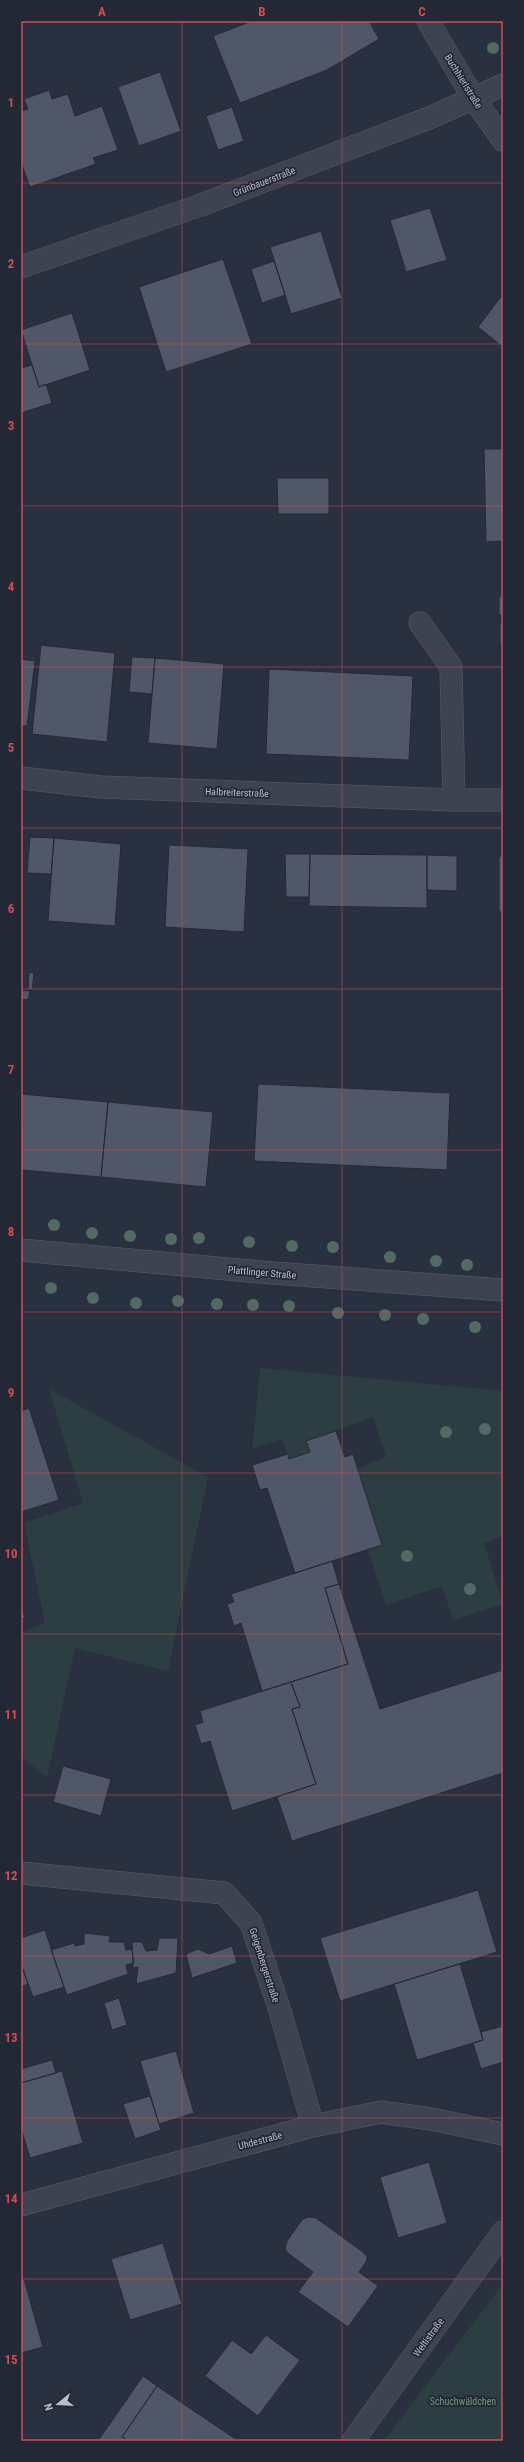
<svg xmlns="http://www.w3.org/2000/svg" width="524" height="2462" font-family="'Roboto Condensed',sans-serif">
<rect width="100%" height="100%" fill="#293040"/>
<path fill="#2c3e42" d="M260,1368L503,1391V1536L484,1543L503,1604L453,1620L442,1586L386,1605L368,1550L381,1545L357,1468L386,1457L373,1417L307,1441L310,1452L289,1459L282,1439L252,1449Z
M49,1389L208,1477L168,1671L75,1648L47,1778L21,1756V1633L45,1623L24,1523L83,1503Z
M503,2284V2441H383L384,2440Z"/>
<path fill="#505768" stroke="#242a37" d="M252,21H369L379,39L327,70L240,103L213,36Z
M160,72L181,131L139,146L118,87Z
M49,90L52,99L68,94L75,116L102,106L118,150L93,158L96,164L30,187L21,162V111L28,109L24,99Z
M232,107L244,141L218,150L206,116Z
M430,208L447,260L406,272L390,220Z
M321,231L342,298L291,314L270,247Z
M223,259L252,344L166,372L139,287Z
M274,261L285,295L262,303L251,269Z
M503,294V347L478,327Z
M72,313L90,370L39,387L21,330Z
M32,365L39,387L46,384L52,403L21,413V368Z
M484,449H503V541L486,542Z
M277,478H329V514H278Z
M499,597H503V615H499Z
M500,623H503V643H500Z
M41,645L115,653L107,742L32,734Z
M132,657L155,658L152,694L129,692Z
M155,658L224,664L217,749L148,743Z
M21,659L35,661L27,726H21Z
M269,669L413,676L409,760L266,754Z
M30,837L54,838L51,874L27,873Z
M54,838L121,844L115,926L48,921Z
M169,845L248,849L244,932L165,927Z
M285,854H310L309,897H286Z
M310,854L427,855V908L309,906Z
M427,855L457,856V891L427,890Z
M499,856H503V912H499Z
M29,972L34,973L32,990L28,989Z
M21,990L30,991L28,1000L21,999Z
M258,1084L450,1093L447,1170L254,1161Z
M22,1094L108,1102L101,1177L21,1170Z
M108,1102L213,1112L206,1187L101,1177Z
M29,1408L59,1500L21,1512V1411Z
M336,1431L345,1457L353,1454L382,1545L295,1573L267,1488L260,1490L252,1465L288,1454L289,1459L310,1452L306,1441Z
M332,1561L339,1584L325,1588L348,1664L262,1691L241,1623L234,1626L227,1604L234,1602L231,1594Z
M339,1584L380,1709L503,1670V1773L292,1841L277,1797L316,1784L292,1709L300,1707L291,1682L348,1664L325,1588Z
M21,1604L25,1618L21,1619Z
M291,1682L300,1707L292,1709L316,1784L232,1811L210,1741L201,1744L195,1725L203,1722L200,1711Z
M63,1766L111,1779L101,1816L53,1802Z
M478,1890L497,1952L340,2001L320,1938Z
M45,1930L64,1987L33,1997L21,1964V1938Z
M84,1933L110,1936L109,1942H124L126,1950L132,1949L134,1963L126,1965L128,1974L67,1995L51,1950L74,1943L75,1946L84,1944Z
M159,1938H178L176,1973L136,1984L138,1967L133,1968L132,1942H142L146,1951L157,1950Z
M232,1946L237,1963L192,1978L186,1954L198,1949L209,1954Z
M21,1964L28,1984L21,1987Z
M460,1964L483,2040L417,2060L394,1984Z
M119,1998L127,2025L112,2030L104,2003Z
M503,2026V2062L481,2069L473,2043L483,2040L481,2032Z
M176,2051L194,2113L159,2124L140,2061Z
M52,2060L56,2073L21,2083V2069Z
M62,2071L83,2143L30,2158L21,2128V2083Z
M150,2096L161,2130L135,2139L123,2104Z
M429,2162L447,2223L398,2238L380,2177Z
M308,2217L316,2218L363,2252L367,2257L366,2262L359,2272L378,2286L348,2327L298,2292L313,2272L289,2254L285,2249L287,2241L302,2220Z
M163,2243L182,2304L130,2320L111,2259Z
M24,2279L43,2347L21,2353V2280Z
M266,2335L300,2360L258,2416L205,2376L232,2340L251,2354Z
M143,2376L157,2386L122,2437L127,2441H98Z
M157,2386L237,2440L127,2441L122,2437Z"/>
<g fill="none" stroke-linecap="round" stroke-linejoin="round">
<defs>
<path id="minor" d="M428,21L474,99L503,140
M21,267L201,205L429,118L503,85
M420,623L451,667L454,800
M21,778L101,787L454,800H503
M21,1250L260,1272L503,1290
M21,1873L224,1893L251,1923L280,2011L313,2126
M21,2205L313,2126L381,2112L431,2119L503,2134
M353,2441L503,2232"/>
</defs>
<use href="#minor" stroke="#585e6a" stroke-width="23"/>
<use href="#minor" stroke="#3d4350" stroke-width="22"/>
</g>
<g fill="#526a63">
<circle cx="493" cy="48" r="6"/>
<circle cx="54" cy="1225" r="6"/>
<circle cx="92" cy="1233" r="6"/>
<circle cx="130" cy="1236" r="6"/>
<circle cx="199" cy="1238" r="6"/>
<circle cx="171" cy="1239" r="6"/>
<circle cx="249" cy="1242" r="6"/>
<circle cx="292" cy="1246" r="6"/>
<circle cx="333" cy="1247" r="6"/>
<circle cx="390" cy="1257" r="6"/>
<circle cx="436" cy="1261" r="6"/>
<circle cx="467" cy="1265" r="6"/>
<circle cx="51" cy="1288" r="6"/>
<circle cx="93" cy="1298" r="6"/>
<circle cx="178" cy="1301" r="6"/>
<circle cx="136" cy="1303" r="6"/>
<circle cx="217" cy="1304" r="6"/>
<circle cx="253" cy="1305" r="6"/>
<circle cx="289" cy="1306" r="6"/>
<circle cx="338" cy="1313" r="6"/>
<circle cx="385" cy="1315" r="6"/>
<circle cx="423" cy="1319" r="6"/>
<circle cx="475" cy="1327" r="6"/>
<circle cx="485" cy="1429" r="6"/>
<circle cx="446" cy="1432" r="6"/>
<circle cx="407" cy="1556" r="6"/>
<circle cx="470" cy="1589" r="6"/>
</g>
<path fill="none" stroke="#cf4e50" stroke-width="1" stroke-opacity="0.55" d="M182,21V2441M342,21V2441M21,183H503M21,344H503M21,506H503M21,667H503M21,828H503M21,989H503M21,1150H503M21,1312H503M21,1473H503M21,1634H503M21,1795H503M21,1956H503M21,2118H503M21,2279H503"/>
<g text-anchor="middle" stroke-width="3.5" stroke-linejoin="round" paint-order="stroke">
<g font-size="10" fill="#babeca" stroke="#222835">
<text transform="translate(464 81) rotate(58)" y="4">Buchhierlstraße</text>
<text transform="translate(264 181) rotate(-21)" y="4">Grünbauerstraße</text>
<text transform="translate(237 792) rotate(2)" y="4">Halbreiterstraße</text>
<text transform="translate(262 1272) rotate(5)" y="4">Plattlinger Straße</text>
<text transform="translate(265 1965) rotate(72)" y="4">Geigenbergerstraße</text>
<text transform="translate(260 2140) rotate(-15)" y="4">Uhdestraße</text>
<text transform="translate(428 2337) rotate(-54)" y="4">Weltistraße</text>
</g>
<g font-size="10" fill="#739980" stroke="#222835">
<text x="463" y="2405">Schuchwäldchen</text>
</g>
</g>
<rect width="524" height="2462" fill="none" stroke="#222835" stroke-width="44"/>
<g transform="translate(58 2404) rotate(252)" stroke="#222835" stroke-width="3" paint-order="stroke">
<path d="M0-3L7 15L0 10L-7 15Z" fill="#babeca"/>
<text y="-6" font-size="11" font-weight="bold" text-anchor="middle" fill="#babeca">N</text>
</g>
<rect x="22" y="22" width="480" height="2418" fill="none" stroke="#cf4e50" stroke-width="1.5"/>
<g font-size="13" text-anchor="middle" font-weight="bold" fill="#cf4e50">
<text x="102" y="16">A</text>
<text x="262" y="16">B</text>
<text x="422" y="16">C</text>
<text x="11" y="107">1</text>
<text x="11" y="268">2</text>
<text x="11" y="430">3</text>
<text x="11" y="591">4</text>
<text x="11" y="752">5</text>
<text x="11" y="913">6</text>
<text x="11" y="1074">7</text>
<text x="11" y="1236">8</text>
<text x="11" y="1397">9</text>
<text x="11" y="1558">10</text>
<text x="11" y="1719">11</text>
<text x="11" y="1880">12</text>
<text x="11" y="2042">13</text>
<text x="11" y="2203">14</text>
<text x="11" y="2364">15</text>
</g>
</svg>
